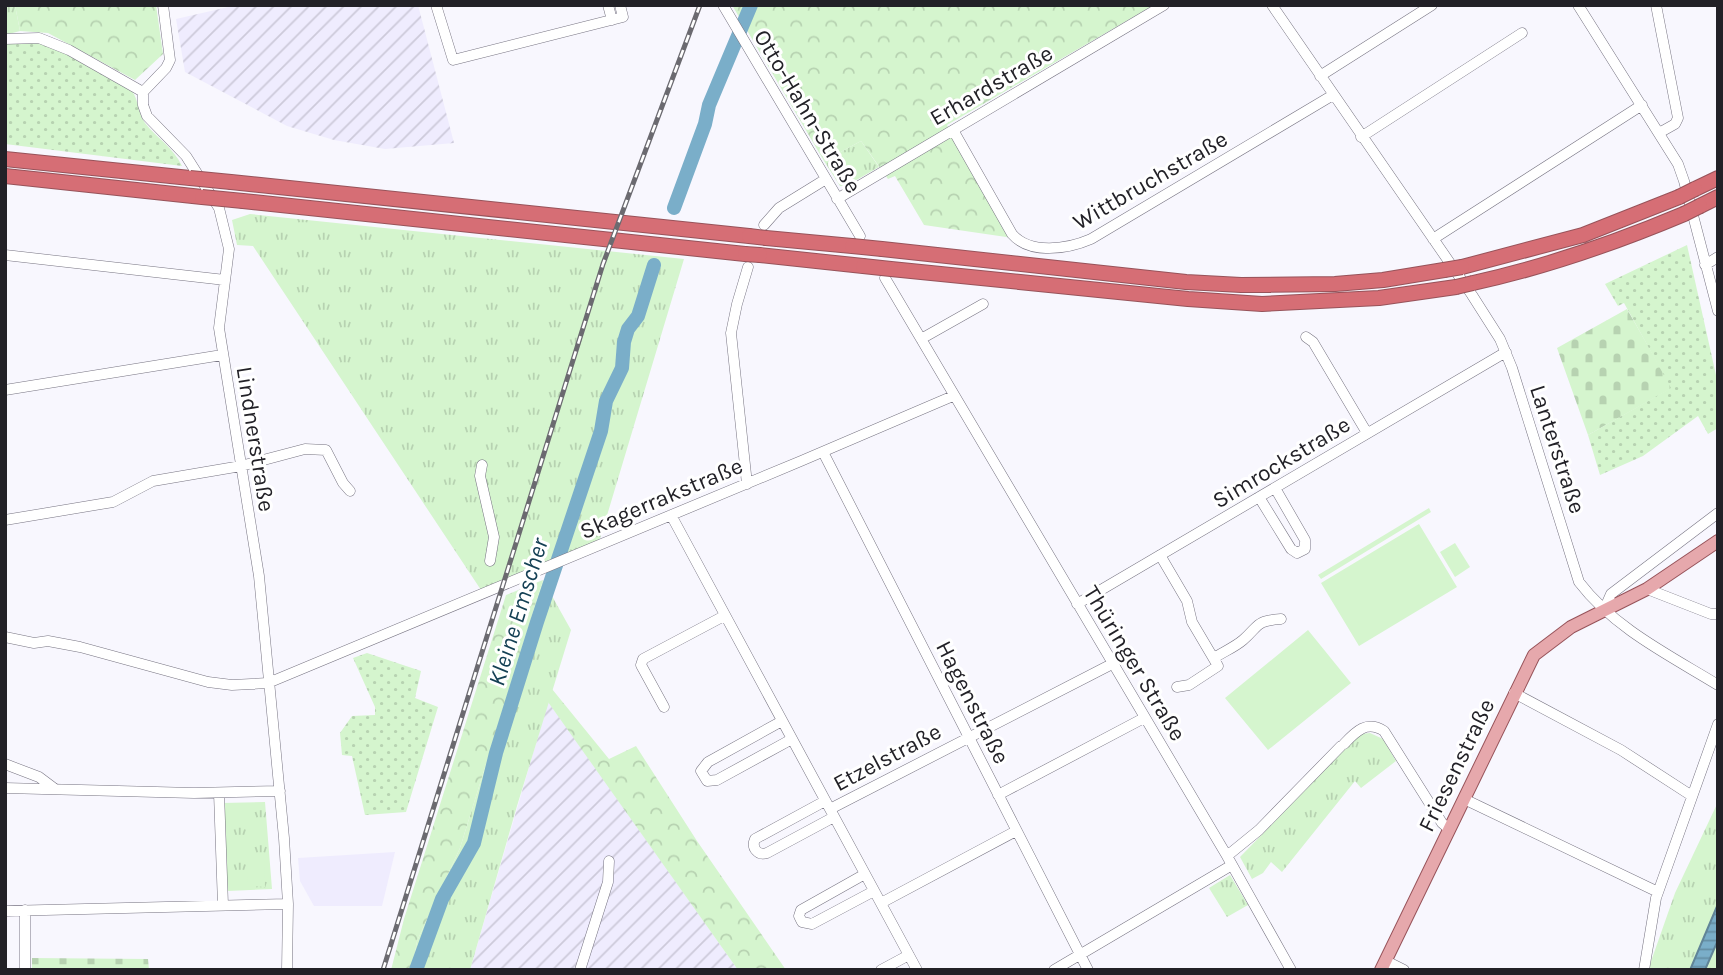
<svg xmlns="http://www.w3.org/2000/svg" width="1723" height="975" font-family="Karla,sans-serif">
<defs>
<pattern id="industrial-furrows" width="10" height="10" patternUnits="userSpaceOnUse" patternTransform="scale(1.75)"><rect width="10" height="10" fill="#efecfe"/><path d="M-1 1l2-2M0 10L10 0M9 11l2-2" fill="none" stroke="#cdcada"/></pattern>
<pattern id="grass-tufts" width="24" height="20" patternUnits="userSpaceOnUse" patternTransform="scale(1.75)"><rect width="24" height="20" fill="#d5f5ce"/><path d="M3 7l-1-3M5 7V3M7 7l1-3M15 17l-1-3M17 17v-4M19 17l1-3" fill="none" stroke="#b7d2b1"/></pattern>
<pattern id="forest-crowns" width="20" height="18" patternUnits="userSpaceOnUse" patternTransform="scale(1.75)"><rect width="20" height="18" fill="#d5f5ce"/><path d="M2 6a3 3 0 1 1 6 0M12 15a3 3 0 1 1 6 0" fill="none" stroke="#b7d2b1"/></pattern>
<pattern id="cemetery-stones" width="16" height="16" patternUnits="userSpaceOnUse" patternTransform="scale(1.75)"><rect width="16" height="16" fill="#d5f5ce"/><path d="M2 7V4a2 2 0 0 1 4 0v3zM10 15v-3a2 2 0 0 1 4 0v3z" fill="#b7d2b1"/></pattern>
<pattern id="garden-dots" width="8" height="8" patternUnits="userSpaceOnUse" patternTransform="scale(1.75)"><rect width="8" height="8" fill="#d5f5ce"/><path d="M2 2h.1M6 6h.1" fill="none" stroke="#b7d2b1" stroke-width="1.8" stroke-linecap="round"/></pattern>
<pattern id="water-rules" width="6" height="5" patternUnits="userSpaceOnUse" patternTransform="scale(1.75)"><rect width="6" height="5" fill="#7aaec9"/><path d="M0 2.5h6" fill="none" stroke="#648da3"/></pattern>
</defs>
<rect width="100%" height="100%" fill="#f8f7fe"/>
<path fill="#efecfe" d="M395,852L382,906H314L300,881L298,858Z"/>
<path fill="url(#industrial-furrows)" d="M237,5H418L454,143L385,149L334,140L287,126L185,72L176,19Z
M548,702L563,722L738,970H470Z"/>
<path fill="url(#grass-tufts)" d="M5,5H15L20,31L5,35Z
M861,141L879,167L846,186H840L824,161Z
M250,214L684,259L599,542L481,590L253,246L237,245L232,220Z
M543,580L571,630L517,806L470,970H412L417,941L460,848Z
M1370,733L1383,739L1396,761L1361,788L1355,781L1282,872L1271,862L1263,873L1252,879L1240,857L1360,734Z
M265,802L272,889L227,891L222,803Z
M1718,802V970H1648L1675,893Z
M1230,875L1248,905L1227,917L1209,888Z"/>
<path fill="url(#forest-crowns)" d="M15,5H156L163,54L135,80L48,33L20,31Z
M732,5H744L753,14L757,5H1154L947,125L1013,238L924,225L895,176L888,179L861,141L824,161Z
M543,580L460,848L417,941L412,970H391L404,919L506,595Z
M552,689L609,759L636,746L697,841L786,970H738L548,702Z"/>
<path fill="url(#cemetery-stones)" d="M1627,309L1672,388L1588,435L1557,348Z
M32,958L148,959L149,970H32Z"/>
<path fill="url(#garden-dots)" d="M5,39H39L132,91C139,101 138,113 145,123C157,138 173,147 182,166L5,144Z
M1687,245L1718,384V428L1708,434L1698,416L1643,456L1600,475L1588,435L1671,388L1624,303L1618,306L1605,284Z
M367,653L421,671L415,698L438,707L406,812L365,815L352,756L342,755L340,733L352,716L375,715V707L353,658Z"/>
<path fill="#d5f5ce" d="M1429,508L1431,512L1321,579L1318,575Z
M1419,524L1457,587L1359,646L1321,583Z
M1455,543L1470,567L1455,577L1440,552Z
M1308,630L1351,683L1268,750L1225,698Z
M247,858H264L265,887L248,886Z"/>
<path fill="url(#water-rules)" stroke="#608498" stroke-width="2" d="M1718,904V940L1705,970H1690Z"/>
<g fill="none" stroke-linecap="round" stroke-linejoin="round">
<path stroke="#7aaec9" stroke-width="14" d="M674,208L705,124L709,105L751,5
M416,970L442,899L474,843L496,753L537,622L601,431L606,401L622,368L624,342L628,329L638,316L654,265"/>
<defs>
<path id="minor" d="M436,5L453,60L623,17L620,5
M608,5L612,20
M723,5L860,236
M1272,5L1472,295L1500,339L1512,368L1579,582C1614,628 1669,655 1718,685
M1578,5L1678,164L1684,181L1718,311
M1656,5L1678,118L1675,124L1659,133
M5,39L39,38L69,50L143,92
M1320,76L1432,5
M143,92V105L147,116L186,156L219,208L229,249L219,328L259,576L284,838L288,904L287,970
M143,92L166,68L170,60L163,5
M953,130L1012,234C1030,255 1068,249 1091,239L1333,95
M1361,137L1522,33
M837,199L1164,5
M764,225L779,208L826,179
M1433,239L1642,105
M5,255L225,280
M1705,265L1718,257
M885,278L1227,856L1291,970
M1306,337L1313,342L1367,433
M921,339L983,304
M5,390L222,355
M823,452L1088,970
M482,465L480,476L494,537L490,561
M747,484L731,333L737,304L748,267
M1259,497L1291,549L1297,553L1305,549V540L1275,488
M671,515L917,970
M5,520L113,502L153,481L241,466L305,449L326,450L343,483L350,491
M1160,555L1187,601L1192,622L1218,666L1189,685L1177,687
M1647,589L1711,614H1718
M1077,604L1506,352
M1604,610L1611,594L1718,513
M5,637L34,643L48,641L80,647L208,682L232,685L268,683L801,461L953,396
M1214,658C1223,652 1235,647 1243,640C1260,625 1255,621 1281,619
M1514,693L1621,750L1692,796
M664,707L641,665L643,659L724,616
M782,721L708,762L701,771L707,781L717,780L792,739
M1344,744C1356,731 1367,720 1384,731L1442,823L1449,829
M5,764L39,777L55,789
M5,788L194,793L280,791
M219,793L223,905
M998,795L1144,718
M1464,799L1658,892
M825,801L755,839C751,848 758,856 767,853L834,817
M830,809L1112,664
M1227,856L1259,830L1341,746
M865,874L801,910L799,916L802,922L812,924L874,891
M881,903L1016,831
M25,910V970
M5,911L288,904
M1386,961L1404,970
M580,970L608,882L609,861
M881,970L909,955
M1054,970L1232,865
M1644,970L1656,898L1718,724"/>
<path id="major" d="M1381,970L1534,655L1571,627L1647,589L1718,541"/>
<path id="highway" d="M5,159L190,178
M5,176L202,197
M231,182L749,236
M1695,189L1718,178
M243,201L745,254
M1700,206L1718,197
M766,238L852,246
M882,249L1186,282L1241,285L1335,284L1383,280L1444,270
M760,255L863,266
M1462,267L1583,235L1679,197
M891,269L1188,299L1262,304L1379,298L1456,287
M1473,283C1546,267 1615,243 1684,214"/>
</defs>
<use href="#minor" stroke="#777482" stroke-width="11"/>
<use href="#major" stroke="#97535a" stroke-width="14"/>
<use href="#highway" stroke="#97535a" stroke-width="16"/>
<use href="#minor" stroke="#fff" stroke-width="10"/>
<use href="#major" stroke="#e6a8ac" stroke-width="12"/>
<use href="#highway" stroke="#d66e75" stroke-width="14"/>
<defs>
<path id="rail" d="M383,970L603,264L700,5"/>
</defs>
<use href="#rail" stroke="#6b6a70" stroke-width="5"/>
<use href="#rail" stroke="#fff" stroke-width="2.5" stroke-dasharray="8" stroke-linecap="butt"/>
<defs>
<path id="highway-bridge" d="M190,178L231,182
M202,197L243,201
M1679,197L1695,189
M1684,214L1700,206
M749,236L766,238
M852,246L882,249
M745,254L760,255
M863,266L891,269
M1444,270L1462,267
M1456,287L1473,283"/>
</defs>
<use href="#highway-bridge" stroke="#97535a" stroke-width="16" stroke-linecap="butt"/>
<use href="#highway-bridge" stroke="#d66e75" stroke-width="14"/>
</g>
<g text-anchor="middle" stroke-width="6" stroke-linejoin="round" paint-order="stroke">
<g font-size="23" fill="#222127" stroke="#fff">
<text transform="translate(991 85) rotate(-30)" y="8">Erhardstraße</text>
<text transform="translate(808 111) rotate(59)" y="8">Otto-Hahn-Straße</text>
<text transform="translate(1150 180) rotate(-30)" y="8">Wittbruchstraße</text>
<text transform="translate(256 439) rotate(81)" y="8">Lindnerstraße</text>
<text transform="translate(1558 449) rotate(72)" y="8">Lanterstraße</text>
<text transform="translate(1281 462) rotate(-31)" y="8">Simrockstraße</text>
<text transform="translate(661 498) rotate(-23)" y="8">Skagerrakstraße</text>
<text transform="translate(1135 663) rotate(59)" y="8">Thüringer Straße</text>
<text transform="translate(973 702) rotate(63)" y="8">Hagenstraße</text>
<text transform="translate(887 757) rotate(-28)" y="8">Etzelstraße</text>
<text transform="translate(1456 765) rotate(-64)" y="8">Friesenstraße</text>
</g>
<g font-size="24" font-style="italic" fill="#144054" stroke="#fff">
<text transform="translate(518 612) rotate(-73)" y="8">Kleine Emscher</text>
</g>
</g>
<rect width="1723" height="975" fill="none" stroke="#222127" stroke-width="14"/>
</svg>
